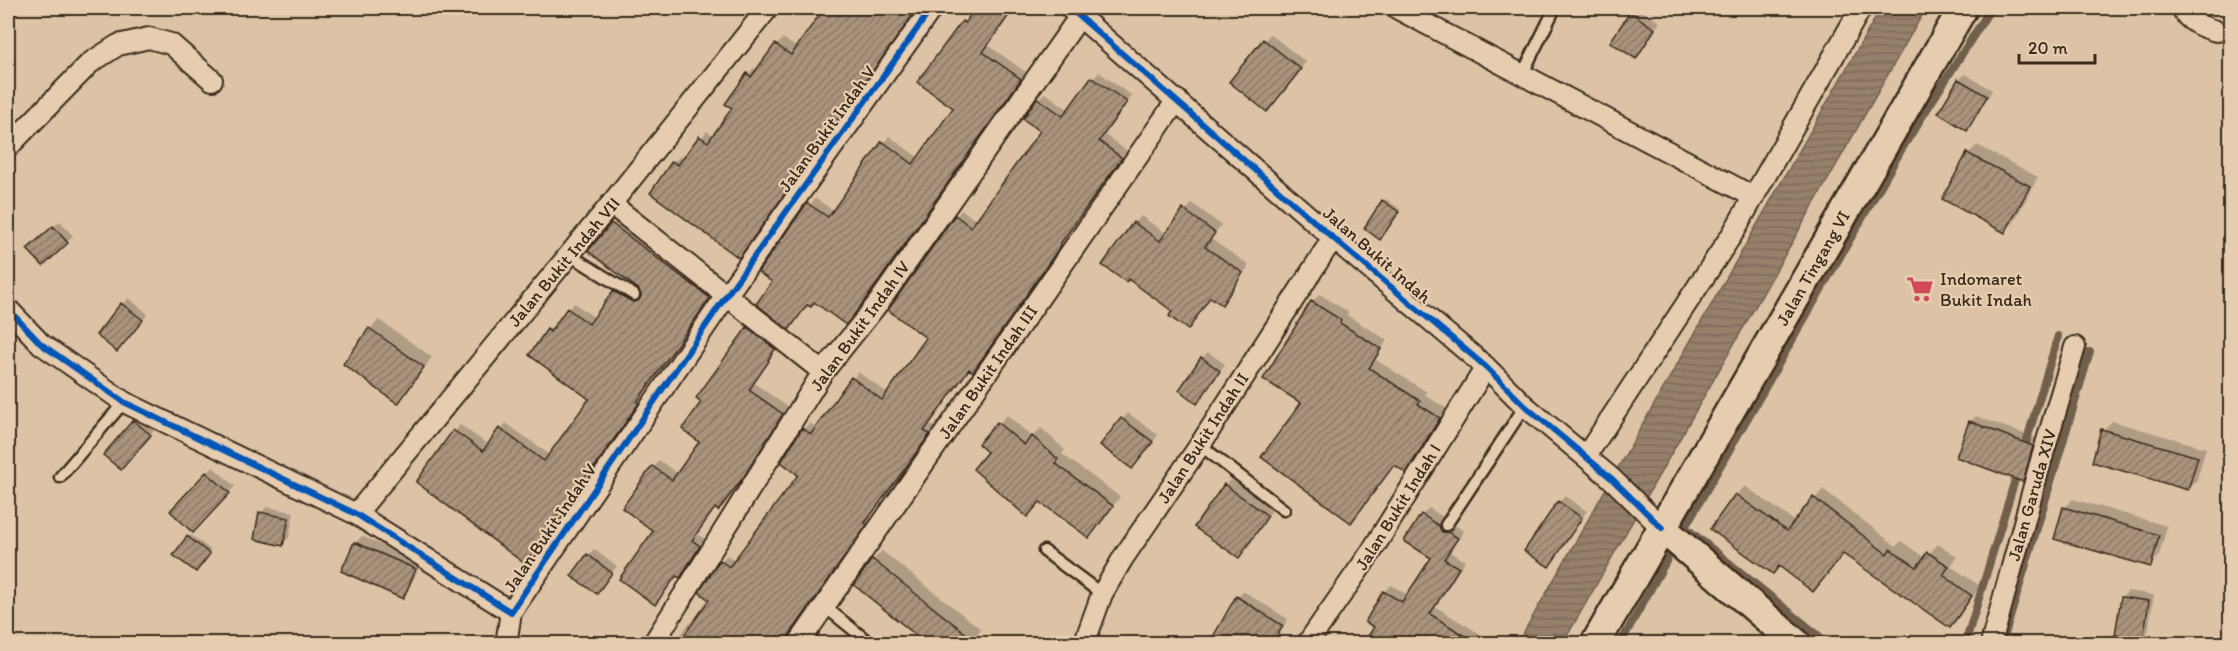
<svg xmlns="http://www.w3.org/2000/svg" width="2238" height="651" font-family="Itim,sans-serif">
<defs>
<pattern id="water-rules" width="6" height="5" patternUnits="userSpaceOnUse" patternTransform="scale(1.5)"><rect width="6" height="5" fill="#96806b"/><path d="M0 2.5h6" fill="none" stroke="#7c6957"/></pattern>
<pattern id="building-hatch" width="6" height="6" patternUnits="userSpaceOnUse" patternTransform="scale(1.5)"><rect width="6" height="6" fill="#aa937c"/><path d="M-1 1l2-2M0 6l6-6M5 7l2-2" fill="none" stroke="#8c7865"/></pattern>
</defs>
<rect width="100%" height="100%" fill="#ddc3a6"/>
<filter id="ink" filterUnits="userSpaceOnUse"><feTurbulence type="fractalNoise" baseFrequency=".0167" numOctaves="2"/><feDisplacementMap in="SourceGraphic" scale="12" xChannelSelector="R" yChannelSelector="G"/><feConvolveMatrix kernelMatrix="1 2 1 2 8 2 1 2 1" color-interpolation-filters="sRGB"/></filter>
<g filter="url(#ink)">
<path fill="url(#water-rules)" stroke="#725e4c" stroke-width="1.5" d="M1881,8H1926L1563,643L1517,644Z"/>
<path fill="#0003" d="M826,8H918L745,249L673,162L680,156L684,159L707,131L714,136L734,108L748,74L754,68L758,70L783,38L797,48Z
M976,8H1015L988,45L1026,72L875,287L852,316L815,301L808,303L789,328L774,282L760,272L815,198L834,211L889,136L919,158L955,108L920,82Z
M1636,8L1660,22L1636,57L1631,13Z
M1817,8H1829L1825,12Z
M1270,34L1306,62L1267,110L1232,82Z
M1099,72L1132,96L1104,134L1127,151L1065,237L1066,238L979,364L973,370L970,368L930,424L935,427L870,516L872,518L841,562L805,564L825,585L794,629L788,644H673L690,623L693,625L711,599L721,561L727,555L735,561L800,474L803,429L810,423L817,428L858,372L889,394L929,338L956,216L962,210L977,221L1042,130L1025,118L1038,99L1045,93L1069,110Z
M1965,74L1992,90L1973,123L1967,129L1959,80Z
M1977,145L2038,177L2014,222L2005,231L1968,154Z
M1386,199L1400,209L1382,235L1383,201Z
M1192,203L1221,225L1211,239L1249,265L1229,296L1222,303L1212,296L1188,328L1174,311L1134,223L1141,216L1167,234Z
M618,218L715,291L641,395L644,396L600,460L594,466L525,562L418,481L460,425L489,445L506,423L550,455L591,398L548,330L554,324L556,326L574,303L595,318L620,285L640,297L643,296L639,288L590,251Z
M60,221L73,236L67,242L36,243Z
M1320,294L1348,312L1347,315L1387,340L1376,360L1427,392L1425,395L1447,409L1414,463L1406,471L1395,464L1351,522L1303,402L1312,302Z
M129,298L148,314L123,344V304Z
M379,320L432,357L407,393L398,402L345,364L370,329Z
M754,322L780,343L773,353L774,354L754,383L788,407L750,467L724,503L718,509L716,507L697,534L705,539L686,570L680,576L677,575L655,603V530L624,507L659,460L678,474L701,442L703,402L748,328Z
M1208,352L1225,364L1197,402L1202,358Z
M1128,413L1158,435L1138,461L1102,444Z
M140,415L156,428L127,462L105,455Z
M1007,415L1032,437L1041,428L1065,450L1062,454L1120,497L1089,536L980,444Z
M1976,416L2038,439L2029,474L2022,480L1970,422Z
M2112,421L2206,448L2197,480L2188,489L2103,430Z
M213,467L235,486L193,531L172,511Z
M1231,479L1273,509L1239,556L1225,485Z
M1745,486L1796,522L1823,489L1896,546L1901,541L1925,558L1938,544L1957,557L1951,566L1980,586L1959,617L1950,626L1844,553L1813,590L1736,495Z
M1565,496L1587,511L1548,565L1559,502Z
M2073,499L2167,526L2159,556L2150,565L2064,508Z
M267,507L294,512L289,538L282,544L260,513Z
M1429,508L1446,519L1449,525L1456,526L1464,531L1450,552L1465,561L1436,607L1485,637L1481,644H1365L1376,626L1384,592L1391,585L1408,595L1433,558L1422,515Z
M191,535L211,550L199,568L188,537Z
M362,536L421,563L408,591L402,597L343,570L356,542Z
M594,549L617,566L597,592L588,555Z
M882,551L981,629L970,644L856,585L873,560Z
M1243,591L1288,619L1273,644H1210L1237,597Z
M2128,591L2154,595L2148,632L2143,638L2142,644H2083L2089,638L2115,643L2122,597Z
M93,634L105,644H85Z
M182,634L198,644H174Z"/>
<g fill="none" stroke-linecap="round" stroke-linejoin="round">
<path stroke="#725e4c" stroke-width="8" d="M2023,453L2058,336
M1685,527L1829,644
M1680,536L1903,147L1991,8
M1620,644L1674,547
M1965,644L2018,470
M2002,644L2090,352"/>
</g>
<path fill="url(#building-hatch)" stroke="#3b2a1e" stroke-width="1.5" d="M824,8H918L739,258L650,193L672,161L678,165L699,136L708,142L732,108L725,104L747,73L751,77L775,44L791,55Z
M975,8H1014L983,52L1021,79L869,295L846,325L814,302L811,307L807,305L789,330L756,304L772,282L758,272L807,203L828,217L882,141L913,164L953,108L917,82L962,21L965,23Z
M1630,12L1655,29L1636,59L1610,42Z
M1263,39L1301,69L1267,112L1229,82Z
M1091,77L1127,102L1099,141L1122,158L1060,244L1061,245L973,372L969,369L924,431L930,434L865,523L867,525L788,637L786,644H678L709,600L699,592L720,560L729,567L798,475L781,462L802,428L811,434L851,377L882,400L926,338L888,310L955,215L971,227L1040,131L1023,119L1037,98L1063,116Z
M1958,79L1987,96L1967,131L1938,113Z
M1967,153L2030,186L2005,233L1942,199Z
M1382,200L1399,212L1380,240L1364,228Z
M1183,209L1215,233L1205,247L1243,273L1222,305L1210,297L1188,330L1169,316L1172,311L1128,279L1126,282L1102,265L1133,222L1160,241Z
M611,223L710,298L637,402L639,403L594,468L593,467L577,487L525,564L416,482L453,430L483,451L499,428L544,461L589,399L529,355L547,329L550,332L567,308L589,324L613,291L633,302L638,301L641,296L638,289L588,251Z
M53,226L68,243L43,266L27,249Z
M1311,301L1341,320L1340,323L1381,349L1369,368L1420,401L1418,404L1440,418L1406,473L1394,465L1351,523L1261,457L1301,403L1263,379Z
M121,303L143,320L117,352L96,335Z
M747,327L775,349L768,360L769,361L749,390L783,414L745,475L718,511L715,508L692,540L700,546L680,578L676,576L655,605L619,579L653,531L622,508L652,466L672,480L699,442L682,429L701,402L696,398Z
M369,328L424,367L398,404L343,364Z
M1201,357L1220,371L1197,404L1179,390Z
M1121,418L1153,442L1132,469L1100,445Z
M133,420L151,435L121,470L103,455Z
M1969,421L2033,446L2023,482L1956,457Z
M997,422L1024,445L1032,436L1058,459L1055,463L1113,506L1089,538L1040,502L1027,517L973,469L987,452L978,444Z
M2101,429L2198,457L2188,490L2092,462Z
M206,472L230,493L193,533L170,511Z
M1224,484L1268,516L1239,558L1194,527Z
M1735,494L1787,531L1813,497L1887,554L1890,549L1917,567L1927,552L1949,566L1943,575L1972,596L1950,628L1843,554L1813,592L1779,566L1773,574L1710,529Z
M1558,501L1582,518L1549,567L1524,551Z
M2063,507L2159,535L2151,567L2054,539Z
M259,512L289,518L283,546L254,539Z
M1421,514L1439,526L1442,532H1448L1458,538L1444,559L1459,568L1430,614L1478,644H1363L1374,627L1365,622L1383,591L1402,602L1431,558L1404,541Z
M187,536L210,554L196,572L173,555Z
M354,542L416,569L403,599L341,571Z
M587,554L612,573L597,594L571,576Z
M872,559L979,644H927L854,585Z
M1236,596L1283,626L1272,644H1209Z
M2121,597L2149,601L2143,640L2115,635Z"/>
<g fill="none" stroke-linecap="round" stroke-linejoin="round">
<defs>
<path id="service" d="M1522,75L1555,8
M570,255L634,295
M1200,445L1284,510
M60,477L124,402
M1446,525L1525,406
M1044,551L1102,594
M824,606L871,644"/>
<path id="minor" d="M1070,8L1333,238L1486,367L1525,406L1611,478L1662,528
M2182,8C2188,22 2202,27 2216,31
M1398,9L1754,197
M8,147L90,63L118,45L149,38L171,44L212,80
M611,204L823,372
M8,309L41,344L124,402L356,514L511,612L726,296L932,8
M1586,456L1733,233L1861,8
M356,514L611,204L768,8
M506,644L511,612
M653,644L823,372L879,302L1080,16
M798,644L1177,100
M1084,644L1102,594L1123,558L1200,445L1333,238
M1307,644L1371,552L1486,367
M1991,644L2040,464L2075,347"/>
<path id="secondary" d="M1662,528L1797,644
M1595,644L1963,8"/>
</defs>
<use href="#service" stroke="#3b2a1e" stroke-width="15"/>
<use href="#minor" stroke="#3b2a1e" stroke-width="24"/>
<use href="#secondary" stroke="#3b2a1e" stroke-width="33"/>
<use href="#service" stroke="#e7cdaf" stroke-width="10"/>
<use href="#minor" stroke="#e7cdaf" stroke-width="20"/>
<use href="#secondary" stroke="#e7cdaf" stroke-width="28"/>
<defs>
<path id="cycleway" d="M1070,8L1333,238L1486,367L1525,406L1611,478L1662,528
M8,309L41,344L124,402L356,514L511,612L726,296L932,8"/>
</defs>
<use href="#cycleway" stroke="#e7cdaf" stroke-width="10"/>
<use href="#cycleway" stroke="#0057b8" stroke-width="6"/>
</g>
</g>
<defs>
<symbol id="supermarket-bare" viewBox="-9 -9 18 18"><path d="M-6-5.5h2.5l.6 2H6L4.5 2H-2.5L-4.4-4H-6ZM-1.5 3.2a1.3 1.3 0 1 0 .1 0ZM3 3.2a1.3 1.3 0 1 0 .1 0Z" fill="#d1495b" stroke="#e7cdaf" stroke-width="2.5" paint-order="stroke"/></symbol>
</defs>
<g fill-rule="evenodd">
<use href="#supermarket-bare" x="1901" y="270" width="38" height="38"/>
</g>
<g text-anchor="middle" stroke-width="4.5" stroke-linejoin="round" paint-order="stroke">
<g font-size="18" fill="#3b2a1e" stroke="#e7cdaf">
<text transform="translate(827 129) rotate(-54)" y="6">Jalan Bukit Indah V</text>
<text transform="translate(1377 255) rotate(41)" y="6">Jalan Bukit Indah</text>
<text transform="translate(564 262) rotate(-50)" y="6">Jalan Bukit Indah VII</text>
<text transform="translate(1813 268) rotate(-60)" y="6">Jalan Tingang VI</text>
<text transform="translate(860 326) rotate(-54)" y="6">Jalan Bukit Indah IV</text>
<text transform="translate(988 372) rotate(-55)" y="6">Jalan Bukit Indah III</text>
<text transform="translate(1203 438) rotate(-57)" y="6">Jalan Bukit Indah II</text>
<text transform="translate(2032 495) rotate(-74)" y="6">Jalan Garuda XIV</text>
<text transform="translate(1398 507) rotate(-58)" y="6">Jalan Bukit Indah I</text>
<text transform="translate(550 528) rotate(-56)" y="6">Jalan Bukit Indah V</text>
</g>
<g font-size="18" fill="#3b2a1e" stroke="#e7cdaf" text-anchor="start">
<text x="1940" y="285">Indomaret<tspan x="1940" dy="21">Bukit Indah</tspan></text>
</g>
</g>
<rect width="2238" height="651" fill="none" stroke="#e7cdaf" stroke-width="30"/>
<rect x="15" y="15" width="2208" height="621" fill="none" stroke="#3b2a1e" stroke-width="2" filter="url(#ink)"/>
<path d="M2019 54v9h76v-9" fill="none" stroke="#3b2a1e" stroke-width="3"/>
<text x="2028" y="54" font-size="18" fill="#3b2a1e" stroke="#e7cdaf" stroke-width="4.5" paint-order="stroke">20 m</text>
</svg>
